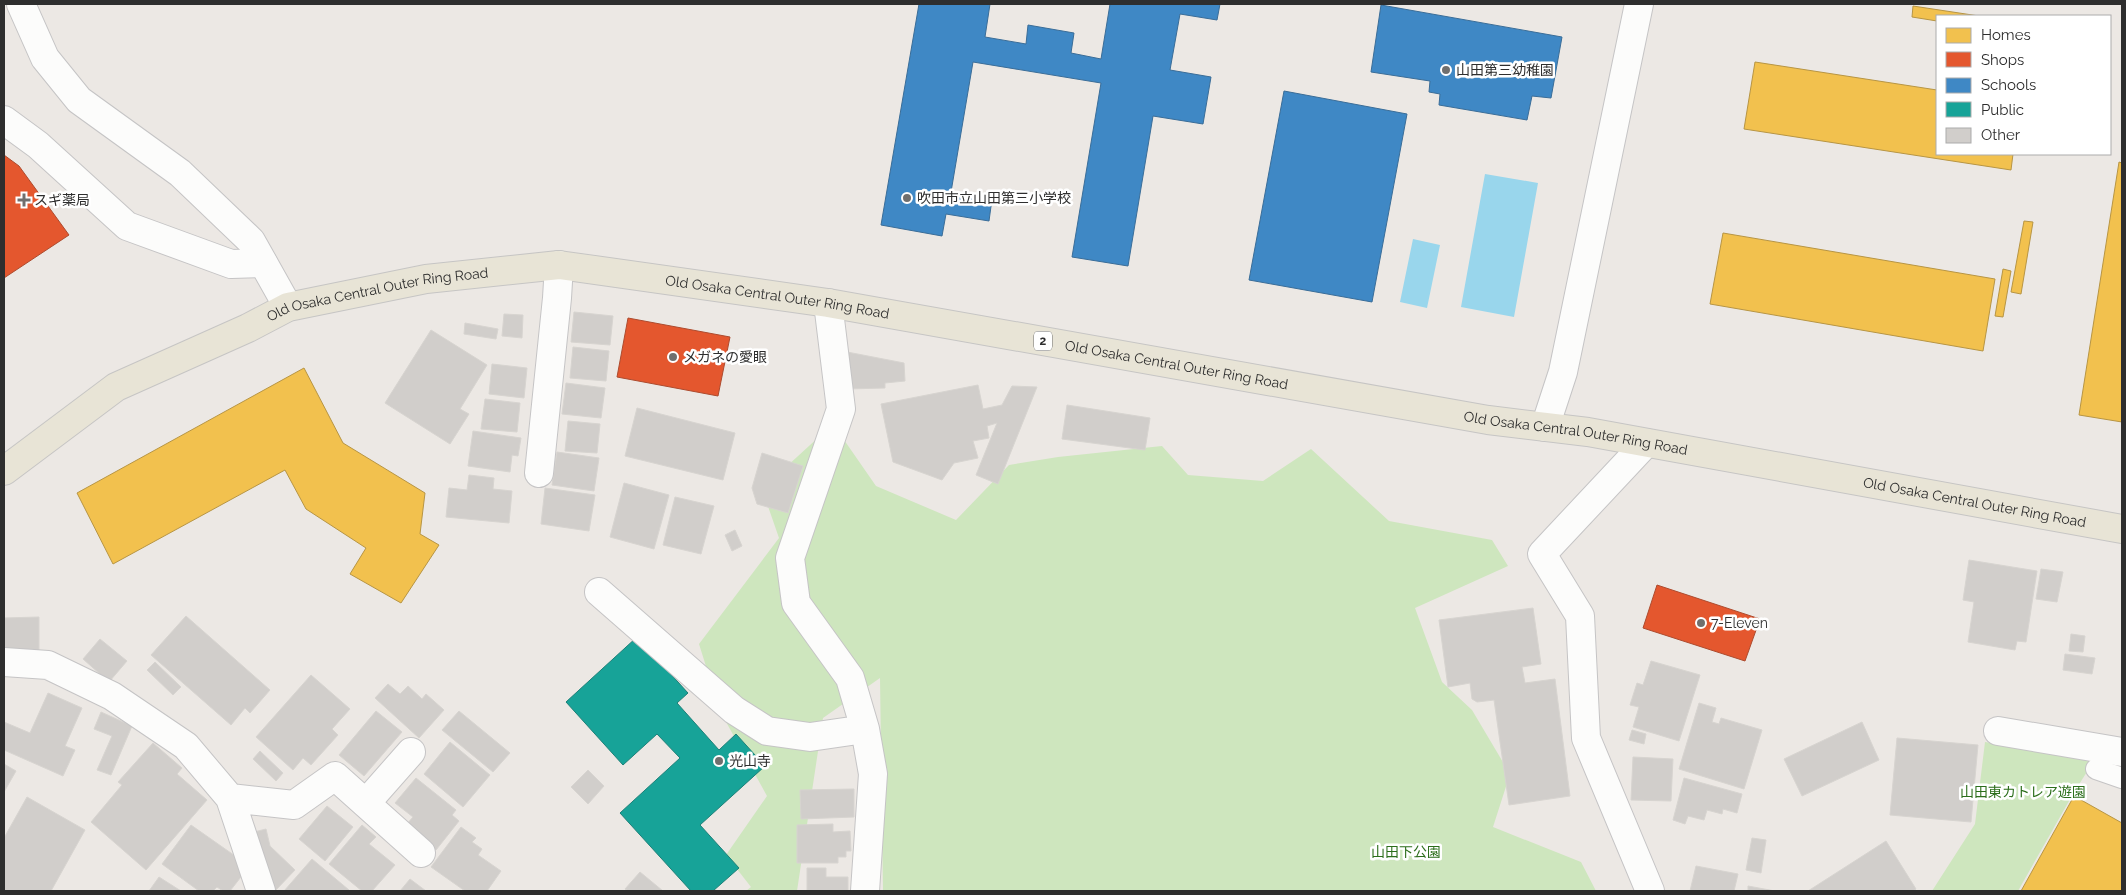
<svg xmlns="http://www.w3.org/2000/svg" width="2126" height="895" font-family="Raleway,'Noto Sans JP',sans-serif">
<rect width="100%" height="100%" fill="#ece8e4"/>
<path fill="#cee6be" d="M833,424L876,486L956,520L1009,465L1058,457L1162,446L1188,475L1263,481L1311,449L1389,521L1492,540L1508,566L1415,608L1442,682L1472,710L1510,774L1493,827L1581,862L1596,891H883L880,678L823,718L797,891H746L751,887L726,855L767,796L720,711L699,644L779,538L762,489Z
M1985,742L2095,759L2073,794L2018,891H1932L1975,824Z"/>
<path fill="#99d6ec" d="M1485,174L1538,183L1514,317L1461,307Z
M1413,239L1440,245L1427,308L1400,302Z"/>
<path fill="#f2c14e" stroke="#b79544" d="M1913,6L1979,16H1937V21L1912,17Z
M1755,62L1937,90V154H2013L2011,170L1744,129Z
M2119,162L2122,163V422L2079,415Z
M2024,221L2033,222L2021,294L2011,292Z
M1723,233L1995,279L1983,351L1710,304Z
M2003,269L2011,271L2003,317L1995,316Z
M304,368L343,443L425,493L420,534L439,545L401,603L350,574L366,548L306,509L285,470L113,564L77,493Z
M2074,796L2122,823V891H2021Z"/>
<path fill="#e4572e" stroke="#ad4b2e" d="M4,155L19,166L69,235L4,278Z
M628,318L730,337L718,396L617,377Z
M1657,585L1760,619L1745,661L1643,628Z"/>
<path fill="#3f88c5" stroke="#3a6d98" d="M919,4H990L985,37L1026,44L1028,25L1074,33L1071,53L1101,59L1110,4H1220L1217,20L1180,14L1170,70L1211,77L1203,124L1153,116L1128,266L1072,257L1101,83L973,62L951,192L992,199L989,221L946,214L942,236L881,225Z
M1381,5L1562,37L1551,98L1532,96L1527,120L1439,105L1440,94L1429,92L1430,81L1371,72Z
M1284,91L1407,114L1372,302L1249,280Z"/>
<path fill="#17a398" stroke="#1e8078" d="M637,637L688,693L677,703L719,750L736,734L765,766L700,825L739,868L713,891H691L620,813L680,758L657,734L623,765L566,702Z"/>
<path fill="#d1cecb" stroke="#d7d4d0" d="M574,312L613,316L610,345L571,342Z
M504,314L523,315L522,338L502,336Z
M465,323L498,329L496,339L464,334Z
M431,330L487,365L460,409L469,414L450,444L385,403Z
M573,347L609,351L606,381L570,378Z
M842,351L904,363L905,381L885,383V388L846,389Z
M492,364L527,368L524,398L489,394Z
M566,383L605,388L601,418L562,414Z
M978,385L983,409L1002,405L1012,386L1037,387L998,484L976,475L997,423L987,426L989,438L973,441L978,458L954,463L942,480L893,462L881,404Z
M485,399L520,403L517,432L481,429Z
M1067,405L1150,418L1145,450L1062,439Z
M637,408L735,433L723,480L625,456Z
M568,421L600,424L597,453L565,451Z
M473,431L521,438L518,456L512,455L510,472L468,466Z
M557,452L599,458L594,491L552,485Z
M762,453L803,466L788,513L757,504L752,488Z
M469,475L494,478L493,489L512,491L509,523L446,517L449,488L467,490Z
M624,483L669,495L654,549L610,537Z
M545,488L595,495L589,531L541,524Z
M675,497L714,506L701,554L663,545Z
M735,530L742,546L732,551L725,535Z
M1969,560L2037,571L2026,642L2017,641L2015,650L1968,642L1974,602L1963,600Z
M2041,569L2063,572L2057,602L2036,599Z
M1533,608L1541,664L1522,667L1525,683L1555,679L1570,796L1509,805L1494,700L1477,702L1472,699L1470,683L1448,687L1439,620Z
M186,616L270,690L250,713L245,708L231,725L151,655Z
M39,617V652H4V618Z
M2071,634L2085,636L2083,652L2069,651Z
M100,639L127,661L109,682L83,659Z
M2065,654L2095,658L2092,674L2063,670Z
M1651,661L1700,675L1679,741L1633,727L1639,707L1630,705L1637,683L1643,685Z
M155,662L181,687L173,695L147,670Z
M311,675L350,709L332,729L338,735L311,765L303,758L293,770L256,737Z
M388,684L400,694L408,686L422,699L426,694L444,710L419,738L375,698Z
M48,693L82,708L65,746L75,750L63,776L4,750V722L30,733Z
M1699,703L1716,708L1712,722L1719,724L1721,718L1762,730L1744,789L1679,769Z
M376,711L402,732L364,776L339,755Z
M459,711L510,753L493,772L442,730Z
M101,712L132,726L111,775L97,770L112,736L94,729Z
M1862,722L1879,760L1802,796L1784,759Z
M1632,730L1646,734L1644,744L1629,740Z
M1897,738L1978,745L1971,822L1890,815Z
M450,742L490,775L463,807L424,774Z
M153,743L182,768L177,774L207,800L146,870L91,822L122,785L118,782Z
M260,751L283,773L276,781L253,759Z
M1633,757L1673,759L1671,801L1631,800Z
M4,764L16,771L4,792Z
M588,770L604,786L588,804L571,787Z
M416,778L456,810L452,815L459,821L436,850L406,825L413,817L395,803Z
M1684,778L1742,794L1737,813L1723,809L1722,814L1707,810L1704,820L1688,816L1685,824L1673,820Z
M854,789V817L801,819L800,790Z
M27,797L85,830L51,891H4V838Z
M327,806L353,827L325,861L299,839Z
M833,824V832L850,831L851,851H846V857H838V863H797V825Z
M191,825L238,858L244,873L230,891H223L217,887L213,891H199L162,864Z
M362,825L376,837L369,844L395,865L372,891H362L329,864Z
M461,827L476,838L472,842L482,849L478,855L501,871L487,891H465L431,867Z
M266,829L270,846L295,870L275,891H271L250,833Z
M1752,838L1766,840L1761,873L1746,870Z
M1886,841L1916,889L1913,891H1808Z
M312,859L349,890L348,891H284Z
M1696,866L1738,874L1734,891H1690Z
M807,868H826V877H848V891H807Z
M640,872L663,891H628L625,889Z
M159,877L181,891H149Z
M410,879L426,891H400Z
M1748,886L1775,891H1748Z"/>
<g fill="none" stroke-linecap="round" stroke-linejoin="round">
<defs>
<path id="service" d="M2096,769L2122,778"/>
<path id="minor" d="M4,120L38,145L127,226L231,264L263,263
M828,303L841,409L790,558L796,603L850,678L865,729L873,774L865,891
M1646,443L1542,554L1580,616L1586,738L1650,891
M539,473L557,298L559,265
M599,592L734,710L767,731L810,737L865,729
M4,662L48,665L112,696L186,746L230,798L261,891
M1998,731L2122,752
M230,798L294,805L335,776L421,853
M366,803L411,752"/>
<path id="tertiary" d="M21,4L45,58L79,100L180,173L251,241L288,307
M1545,427L1563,372L1639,4"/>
<g id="primary">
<path id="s1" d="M4,471L116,387L248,328L288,307L426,279L559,265L828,303L1488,420L1588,432L2122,529"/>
</g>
</defs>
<use href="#service" stroke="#c5c4c5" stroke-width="22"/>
<use href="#minor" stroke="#c5c4c5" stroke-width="30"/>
<use href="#tertiary" stroke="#c5c4c5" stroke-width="30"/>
<use href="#primary" stroke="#c6c5c4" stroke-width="30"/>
<use href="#service" stroke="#fcfcfb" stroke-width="20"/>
<use href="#minor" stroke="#fcfcfb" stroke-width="28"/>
<use href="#tertiary" stroke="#fcfcfb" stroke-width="28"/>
<use href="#primary" stroke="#e8e4d6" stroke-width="28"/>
</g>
<g fill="#706f6e" stroke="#fff" stroke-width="2">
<circle cx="1446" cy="70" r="5"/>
<circle cx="907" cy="198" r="5"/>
<path d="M21.5 192.5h5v5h5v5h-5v5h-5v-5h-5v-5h5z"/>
<circle cx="673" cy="357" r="5"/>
<circle cx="1701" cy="623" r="5"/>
<circle cx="719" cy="761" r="5"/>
</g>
<g text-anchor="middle" stroke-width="5" stroke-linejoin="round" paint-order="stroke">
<rect fill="#fff" stroke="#6d6d6d" stroke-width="1" x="1034" y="331.5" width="18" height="19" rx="4"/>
<g font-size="12" font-weight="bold" fill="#2e2e2e">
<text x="1043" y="345">2</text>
</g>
<g font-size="14" fill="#2e2e2e" stroke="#fff" text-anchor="start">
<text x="1456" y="75">山田第三幼稚園</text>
<text x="917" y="203">吹田市立山田第三小学校</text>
<text x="34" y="205">スギ薬局</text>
<text x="683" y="362">メガネの愛眼</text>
<text x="1711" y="628">7-Eleven</text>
<text x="729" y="766">光山寺</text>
</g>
<g font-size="14" fill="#2e2e2e" stroke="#fff">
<text dy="5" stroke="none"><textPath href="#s1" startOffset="420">Old Osaka Central Outer Ring Road</textPath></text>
<text dy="5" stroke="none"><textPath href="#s1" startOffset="825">Old Osaka Central Outer Ring Road</textPath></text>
<text dy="5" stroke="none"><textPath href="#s1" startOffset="1230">Old Osaka Central Outer Ring Road</textPath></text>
<text dy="5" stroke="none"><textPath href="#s1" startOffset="1635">Old Osaka Central Outer Ring Road</textPath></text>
<text dy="5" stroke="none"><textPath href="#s1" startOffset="2040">Old Osaka Central Outer Ring Road</textPath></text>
</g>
<g font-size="14" fill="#2c6e1b" stroke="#fff">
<text x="2023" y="797">山田東カトレア遊園</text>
<text x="1406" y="857">山田下公園</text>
</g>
</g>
<rect width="2126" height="895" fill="none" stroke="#2e2e2e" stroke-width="10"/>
<rect x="1936" y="15" width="175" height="140" fill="#ffffff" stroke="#ababab"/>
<rect x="1946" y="28" width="25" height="15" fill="#f2c14e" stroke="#ababab"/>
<text x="1981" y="40" font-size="15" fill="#2e2e2e">Homes</text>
<rect x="1946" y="52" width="25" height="15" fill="#e4572e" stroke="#ababab"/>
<text x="1981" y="65" font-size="15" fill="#2e2e2e">Shops</text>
<rect x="1946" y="78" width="25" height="15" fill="#3f88c5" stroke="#ababab"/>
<text x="1981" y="90" font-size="15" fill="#2e2e2e">Schools</text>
<rect x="1946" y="102" width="25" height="15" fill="#17a398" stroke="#ababab"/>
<text x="1981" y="115" font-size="15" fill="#2e2e2e">Public</text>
<rect x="1946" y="128" width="25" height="15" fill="#d1cecb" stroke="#ababab"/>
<text x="1981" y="140" font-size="15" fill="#2e2e2e">Other</text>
</svg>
